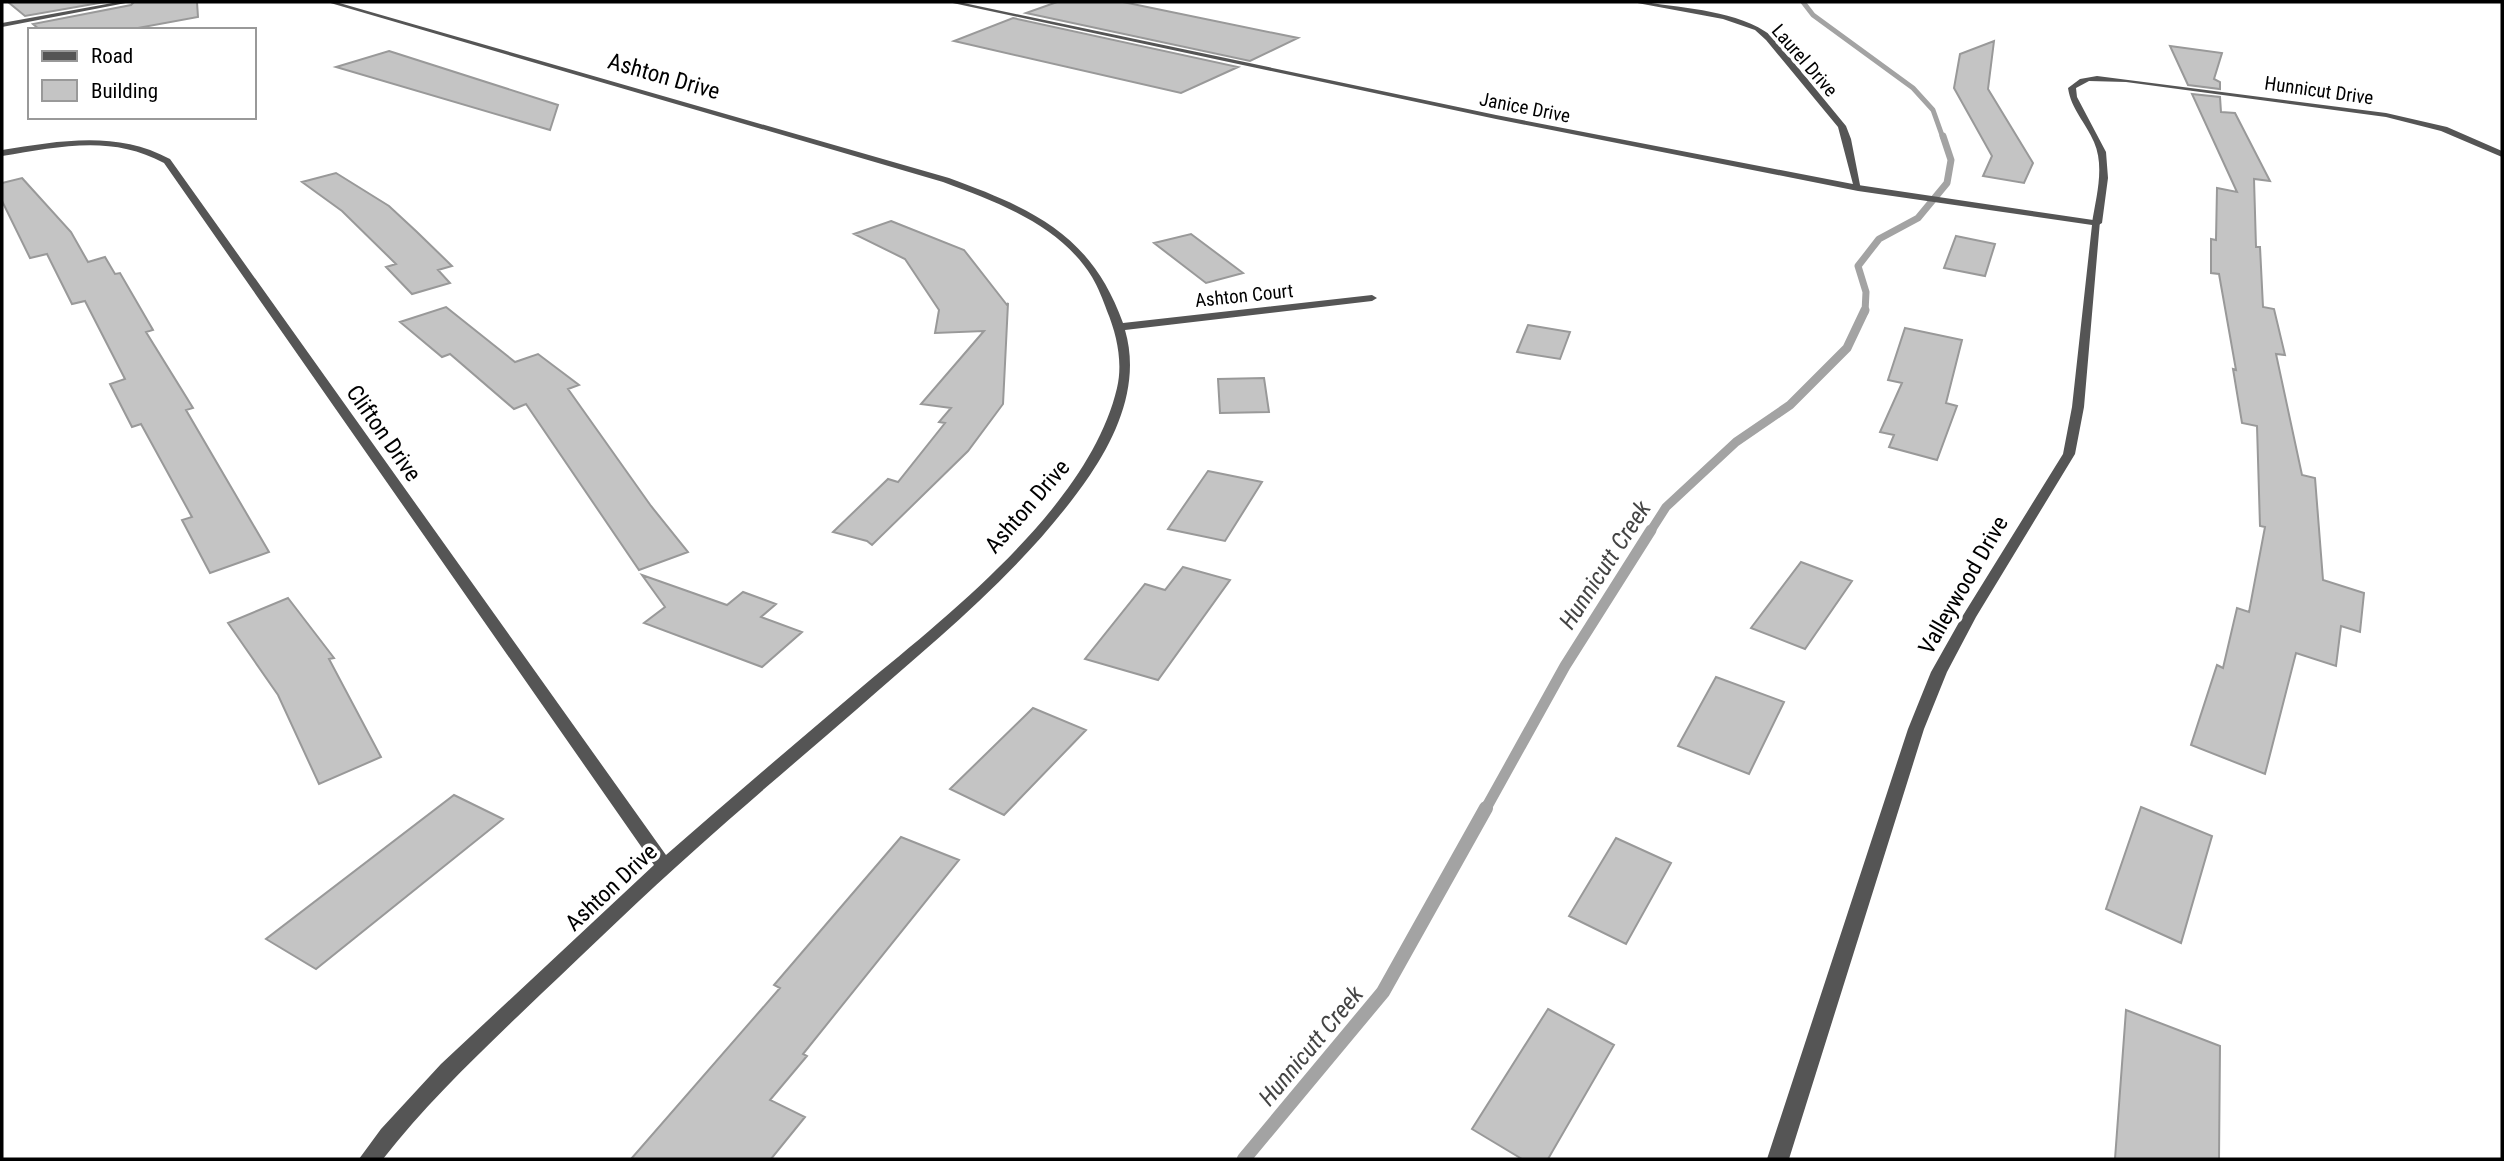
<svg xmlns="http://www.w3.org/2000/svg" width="2504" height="1161" font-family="'Roboto Condensed',sans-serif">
<rect width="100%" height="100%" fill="#fff"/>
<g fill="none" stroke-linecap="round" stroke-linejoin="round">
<path stroke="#a3a3a3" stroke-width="5" d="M1803,2L1813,15L1913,88L1933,110L1943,138"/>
<path stroke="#a3a3a3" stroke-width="7" d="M1865,312L1866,292L1858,266L1879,239L1918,218L1947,183L1951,160L1943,136"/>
<path stroke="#a3a3a3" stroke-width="9" d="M1650,532L1666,507L1736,442L1790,405L1847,348L1865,310"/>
<path stroke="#a3a3a3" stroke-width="11" d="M1485,810L1565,666L1651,530"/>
<path stroke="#a3a3a3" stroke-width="14" d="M1244,1159L1383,992L1486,808"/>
</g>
<path fill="#c4c4c4" stroke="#999" stroke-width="2" d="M8,2H105L25,16Z
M134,2H197L198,17L127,30H40L33,24L131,5Z
M1057,2H1123L1298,38L1250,61L1026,13Z
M1013,18L1238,67L1181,93L954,41Z
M1994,41L1988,89L2033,163L2024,183L1983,176L1992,156L1954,88L1960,54Z
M2170,46L2222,53L2214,79L2220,82V89L2188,85Z
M389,51L558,105L550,130L336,67Z
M2192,94L2220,97L2221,112L2235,113L2270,181L2254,179L2256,247H2260L2263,307L2274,309L2285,355L2276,354L2302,475L2315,478L2323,580L2364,593L2360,632L2341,626L2336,666L2296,653L2265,774L2191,745L2217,665L2223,668L2237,608L2249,612L2265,527L2260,526L2257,426L2242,423L2233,369L2236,370L2219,274L2211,273V239L2216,240L2217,188L2237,192Z
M336,173L389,206L417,232L452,266L438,270L450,283L412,294L386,267L396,264L342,211L302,182Z
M22,178L71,232L88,262L105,257L115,274L120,273L153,330L146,332L193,408L186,410L269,552L210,573L182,520L192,517L141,424L132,427L110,384L125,379L85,301L72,304L47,254L30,258L2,201V183Z
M891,221L964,250L1007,305L1008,303L1003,404L968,451L872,545L867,541L833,532L888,479L898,482L945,423L939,422L951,408L921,404L984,331L935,333L939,310L905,259L854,234Z
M1191,234L1243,273L1206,283L1154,243Z
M1956,236L1995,244L1985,276L1944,268Z
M446,307L515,362L538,354L579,385L568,389L651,506L688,552L639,570L526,404L514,409L450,354L442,357L400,322Z
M1528,325L1570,332L1560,359L1517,352Z
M1905,328L1962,340L1946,403L1957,406L1937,460L1889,447L1894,435L1880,432L1902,383L1888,380Z
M1264,378L1269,412L1220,413L1218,379Z
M1208,471L1262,482L1225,541L1168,529Z
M1801,562L1852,581L1805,649L1751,628Z
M1183,567L1230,580L1158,680L1085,659L1145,584L1165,590Z
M642,575L727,605L743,592L776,604L761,617L802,632L762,667L644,623L665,607Z
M288,598L334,658L329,659L381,757L319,784L278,695L228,623Z
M1716,677L1784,702L1749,774L1678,746Z
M1033,708L1086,730L1004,815L950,789Z
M454,795L503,819L316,969L266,939Z
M2141,807L2212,836L2181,943L2106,909Z
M901,837L959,860L803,1054L807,1056L770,1100L805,1117L771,1159H631L780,988L774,985Z
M1616,838L1671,863L1626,944L1569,916Z
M1548,1009L1614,1045L1548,1159H1522L1472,1129Z
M2126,1010L2220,1046L2219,1159H2115Z"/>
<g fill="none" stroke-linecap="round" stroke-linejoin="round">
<path fill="#555" fill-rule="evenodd" d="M118,2H131L2,27V23Z
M327,2H336L949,178C1033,209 1091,234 1123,323L1372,295L1377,298L1372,301L1125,330C1140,381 1119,432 1090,475C1027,567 939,637 856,710C803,756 748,802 696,849C643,896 593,945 541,994C486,1047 430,1099 383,1159H359L381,1129L441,1064L654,865L164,163C111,134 58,147 2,156V150C59,141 116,130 170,159L666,855C731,798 797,742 863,686C951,613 1090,504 1117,388C1123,363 1117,335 1107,311C1103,300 1098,287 1092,277C1060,225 997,202 943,182Z
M1632,2H1645C1687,9 1737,10 1772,36L1846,126L1851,139L1861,190L1854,188L1838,127L1766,40L1755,30L1723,19Z
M2097,76L2386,113L2447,127L2502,151V157L2441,131L2386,117L2126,82L2089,81L2076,88L2077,97L2106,152L2108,178L2102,223L2097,226L2092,223C2096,197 2105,167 2094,142C2086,123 2071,109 2068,88L2080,79Z"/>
<path fill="#555" fill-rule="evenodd" d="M948,2H959L1496,115L1858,185L2100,221L2084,407L2075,454L1976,617L1947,672L1924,729L1789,1159H1767L1908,729L1931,672L1962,617L2063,454L2072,407L2092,225L1858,191L1496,119Z"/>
</g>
<g text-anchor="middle" stroke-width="7" stroke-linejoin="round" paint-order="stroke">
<g font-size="19" fill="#000" stroke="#fff">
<text transform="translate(1805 60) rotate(49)" y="7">Laurel Drive</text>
<text transform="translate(2319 90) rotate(8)" y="7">Hunnicut Drive</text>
<text transform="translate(1525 107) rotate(11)" y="7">Janice Drive</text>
<text transform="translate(1244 295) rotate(-6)" y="7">Ashton Court</text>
</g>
<g font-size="23" fill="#000" stroke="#fff">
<text transform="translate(664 76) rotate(16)" y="8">Ashton Drive</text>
<text transform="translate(384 433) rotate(55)" y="8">Clifton Drive</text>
<text transform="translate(1027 506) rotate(-49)" y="8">Ashton Drive</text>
<text transform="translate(1963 585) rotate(-60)" y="8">Valleywood Drive</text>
<text transform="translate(611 887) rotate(-43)" y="8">Ashton Drive</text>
</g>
<g font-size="24" font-style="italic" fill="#444" stroke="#fff">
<text transform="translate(1605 565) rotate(-57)" y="8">Hunnicutt Creek</text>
<text transform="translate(1311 1046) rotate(-50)" y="8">Hunnicutt Creek</text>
</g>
</g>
<rect width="2504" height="1161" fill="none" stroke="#000000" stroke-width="7"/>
<rect x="28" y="28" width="228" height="91" fill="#ffffff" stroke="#999999" stroke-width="2"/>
<rect x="42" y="51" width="35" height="10" fill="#555555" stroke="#999999" stroke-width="2"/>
<text x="91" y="63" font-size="21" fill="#000000">Road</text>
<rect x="42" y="80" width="35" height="21" fill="#c4c4c4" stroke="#999999" stroke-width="2"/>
<text x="91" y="98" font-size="21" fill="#000000">Building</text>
</svg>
